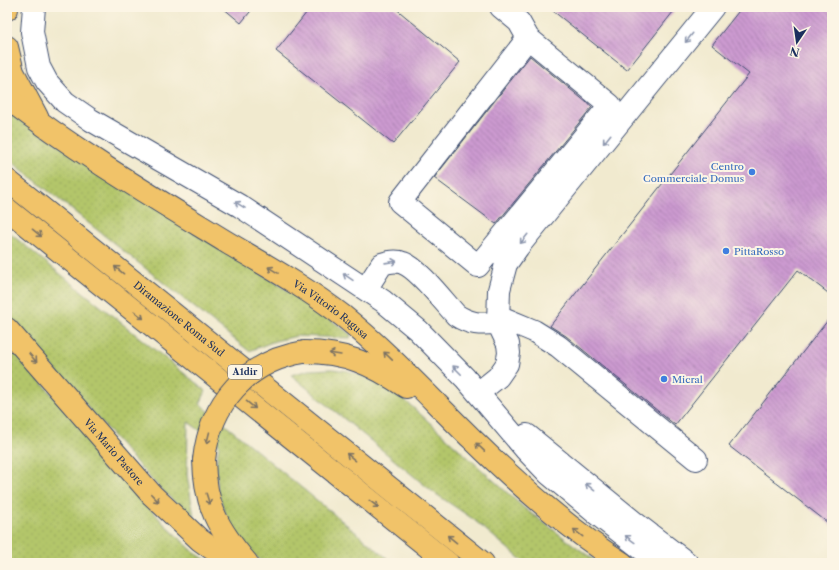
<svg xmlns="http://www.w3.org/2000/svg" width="839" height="570" font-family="'Libre Caslon Text',serif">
<defs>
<pattern id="grass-dots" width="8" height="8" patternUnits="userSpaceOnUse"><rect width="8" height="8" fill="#b3c66a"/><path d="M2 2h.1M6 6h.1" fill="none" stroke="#99aa5e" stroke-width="1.8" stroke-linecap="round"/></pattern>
<pattern id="building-back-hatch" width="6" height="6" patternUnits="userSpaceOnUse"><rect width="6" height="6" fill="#cc9ad0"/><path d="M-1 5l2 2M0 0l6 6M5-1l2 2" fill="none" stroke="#a57eac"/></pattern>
</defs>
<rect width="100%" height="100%" fill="#fcf5e5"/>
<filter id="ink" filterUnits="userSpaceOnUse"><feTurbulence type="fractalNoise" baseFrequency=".025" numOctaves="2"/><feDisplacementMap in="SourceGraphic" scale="8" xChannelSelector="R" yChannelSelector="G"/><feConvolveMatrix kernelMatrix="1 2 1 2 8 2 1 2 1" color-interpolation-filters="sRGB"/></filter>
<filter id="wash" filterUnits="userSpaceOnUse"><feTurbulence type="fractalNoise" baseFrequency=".012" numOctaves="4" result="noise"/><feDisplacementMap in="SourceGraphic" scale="16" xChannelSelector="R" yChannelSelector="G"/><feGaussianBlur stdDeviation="0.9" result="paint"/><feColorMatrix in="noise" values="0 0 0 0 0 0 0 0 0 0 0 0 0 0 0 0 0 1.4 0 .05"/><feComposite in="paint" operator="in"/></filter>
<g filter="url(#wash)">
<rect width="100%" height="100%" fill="#f1eacf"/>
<path fill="url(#grass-dots)" stroke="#677a64" d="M7,111L315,308L351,335L350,338L297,336L275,341L249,351L7,158Z
M7,231L206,391L200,404L393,563H264L251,553L233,535L218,492L216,466L219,444L188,422L187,475L195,522L150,478L7,315Z
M7,345L25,363L163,523L195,553L211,563H7Z
M332,369L348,371L369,377L397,393L524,508L598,563H525L473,519L433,492L291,375L309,370Z"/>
<g id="blocks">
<path fill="url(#building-back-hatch)" d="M222,7H254L241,23Z
M311,7H394L460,62L393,144L276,51Z
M548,7H677L627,70Z
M742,7H832V296L798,270L675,425L566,336L550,326L749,74L712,45Z
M530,56L592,107L496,224L434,178Z
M832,315V526L729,446Z"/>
</g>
</g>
<g filter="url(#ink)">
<use href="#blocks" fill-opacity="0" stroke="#3b4b6f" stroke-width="1"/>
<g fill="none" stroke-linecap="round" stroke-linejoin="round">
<defs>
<path id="minor" d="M34,7L32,32L39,67L47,82L65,102L91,120L240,206L383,301L418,330L465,378L526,450L548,473L597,514L660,563
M501,7L519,22L528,38L610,105L478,266L400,202L528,38
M366,289L382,264C388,262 396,260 403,263C418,268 444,302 456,315C471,325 481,324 498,323
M498,316L534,331L558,346L696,459
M478,393L498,377L507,364L509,353L508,344L498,323L499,290L506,264L518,247L713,7
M527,435L635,523L687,563"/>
<g id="highway">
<path d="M7,9V7"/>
<path d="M7,47L13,72L37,117"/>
<path id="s1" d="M7,98C77,152 153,197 228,243C267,266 307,288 343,316C389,353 430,398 472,439C519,485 567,528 622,563"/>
<path id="s2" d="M7,180L483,563"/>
<path d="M7,209L448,563"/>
<path id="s3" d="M7,329L152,495L200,540L232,563"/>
<path d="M304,352C346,352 372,364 406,387"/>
<path d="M204,460C205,506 218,529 247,563"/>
</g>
</defs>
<use href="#minor" stroke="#3b4b6f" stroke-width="24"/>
<use href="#highway" stroke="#3b4b6f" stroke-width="24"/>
<use href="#minor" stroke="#fff" stroke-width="22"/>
<use href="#highway" stroke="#f1c369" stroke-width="22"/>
<defs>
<path id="highway-bridge" d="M204,460C210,403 247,361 304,352"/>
</defs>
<use href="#highway-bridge" stroke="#3b4b6f" stroke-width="24" stroke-linecap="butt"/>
<use href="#highway-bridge" stroke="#f1c369" stroke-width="22"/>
</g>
<defs><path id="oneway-shaft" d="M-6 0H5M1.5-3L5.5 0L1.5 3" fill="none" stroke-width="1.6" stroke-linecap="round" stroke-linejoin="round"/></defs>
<g stroke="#8d97ae">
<use href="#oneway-shaft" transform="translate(689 38) rotate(129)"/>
<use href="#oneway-shaft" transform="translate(607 139) rotate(129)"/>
<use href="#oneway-shaft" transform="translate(240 205) rotate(-148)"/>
<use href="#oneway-shaft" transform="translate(524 239) rotate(129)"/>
<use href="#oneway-shaft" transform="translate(391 262) rotate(-8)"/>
<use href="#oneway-shaft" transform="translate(348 277) rotate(-146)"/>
<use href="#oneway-shaft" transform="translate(457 370) rotate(-135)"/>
<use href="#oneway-shaft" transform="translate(590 487) rotate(-141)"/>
<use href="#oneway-shaft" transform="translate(630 539) rotate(-144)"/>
</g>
<g stroke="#7b7263">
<use href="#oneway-shaft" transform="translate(37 233) rotate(39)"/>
<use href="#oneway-shaft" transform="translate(119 270) rotate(-141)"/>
<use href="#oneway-shaft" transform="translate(273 270) rotate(-149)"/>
<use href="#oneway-shaft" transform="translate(139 315) rotate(38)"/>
<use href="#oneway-shaft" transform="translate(335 354) rotate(-171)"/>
<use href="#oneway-shaft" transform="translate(388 356) rotate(-136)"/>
<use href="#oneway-shaft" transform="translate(33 358) rotate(49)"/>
<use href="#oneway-shaft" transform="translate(251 405) rotate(39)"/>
<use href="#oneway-shaft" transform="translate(208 438) rotate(104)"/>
<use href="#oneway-shaft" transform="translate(480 447) rotate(-136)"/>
<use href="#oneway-shaft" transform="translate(351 457) rotate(-141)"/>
<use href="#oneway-shaft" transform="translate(155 498) rotate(46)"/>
<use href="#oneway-shaft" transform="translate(208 499) rotate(72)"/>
<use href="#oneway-shaft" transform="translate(374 504) rotate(37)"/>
<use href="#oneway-shaft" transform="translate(578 533) rotate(-142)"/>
<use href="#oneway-shaft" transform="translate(452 539) rotate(-141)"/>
</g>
</g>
<g fill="#3f7fe0" stroke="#fcf5e5" stroke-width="1.5">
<circle cx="752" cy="172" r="4"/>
<circle cx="726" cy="251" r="4"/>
<circle cx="664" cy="379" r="4"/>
</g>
<g text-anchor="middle" stroke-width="4" stroke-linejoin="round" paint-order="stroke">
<rect fill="#fcf5e5" stroke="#5e6a86" stroke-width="1" x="228" y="365" width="34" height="14" rx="3"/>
<g font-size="9" font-weight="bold" fill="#1b2f5e">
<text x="245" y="375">A1dir</text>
</g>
<g font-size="10" fill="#366cbe" stroke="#fcf5e5" text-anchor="start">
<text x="744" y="170" text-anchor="end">Centro<tspan x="744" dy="12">Commerciale Domus</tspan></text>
<text x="734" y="255">PittaRosso</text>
<text x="672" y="383">Micral</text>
</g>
<g font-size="10" fill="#1b2f5e" stroke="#fcf5e5">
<text dy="4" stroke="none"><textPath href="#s1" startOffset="387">Via Vittorio Ragusa</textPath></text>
<text dy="4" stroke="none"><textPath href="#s2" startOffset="221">Diramazione Roma Sud</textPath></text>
<text dy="4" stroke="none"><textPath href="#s3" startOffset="163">Via Mario Pastore</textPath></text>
</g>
</g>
<rect width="839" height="570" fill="none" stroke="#fcf5e5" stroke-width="24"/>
<g transform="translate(797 42) rotate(193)" stroke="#fcf5e5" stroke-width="3" paint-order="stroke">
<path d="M0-3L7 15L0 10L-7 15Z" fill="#1b2f5e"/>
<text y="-6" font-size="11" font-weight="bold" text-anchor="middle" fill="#1b2f5e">N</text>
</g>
</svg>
